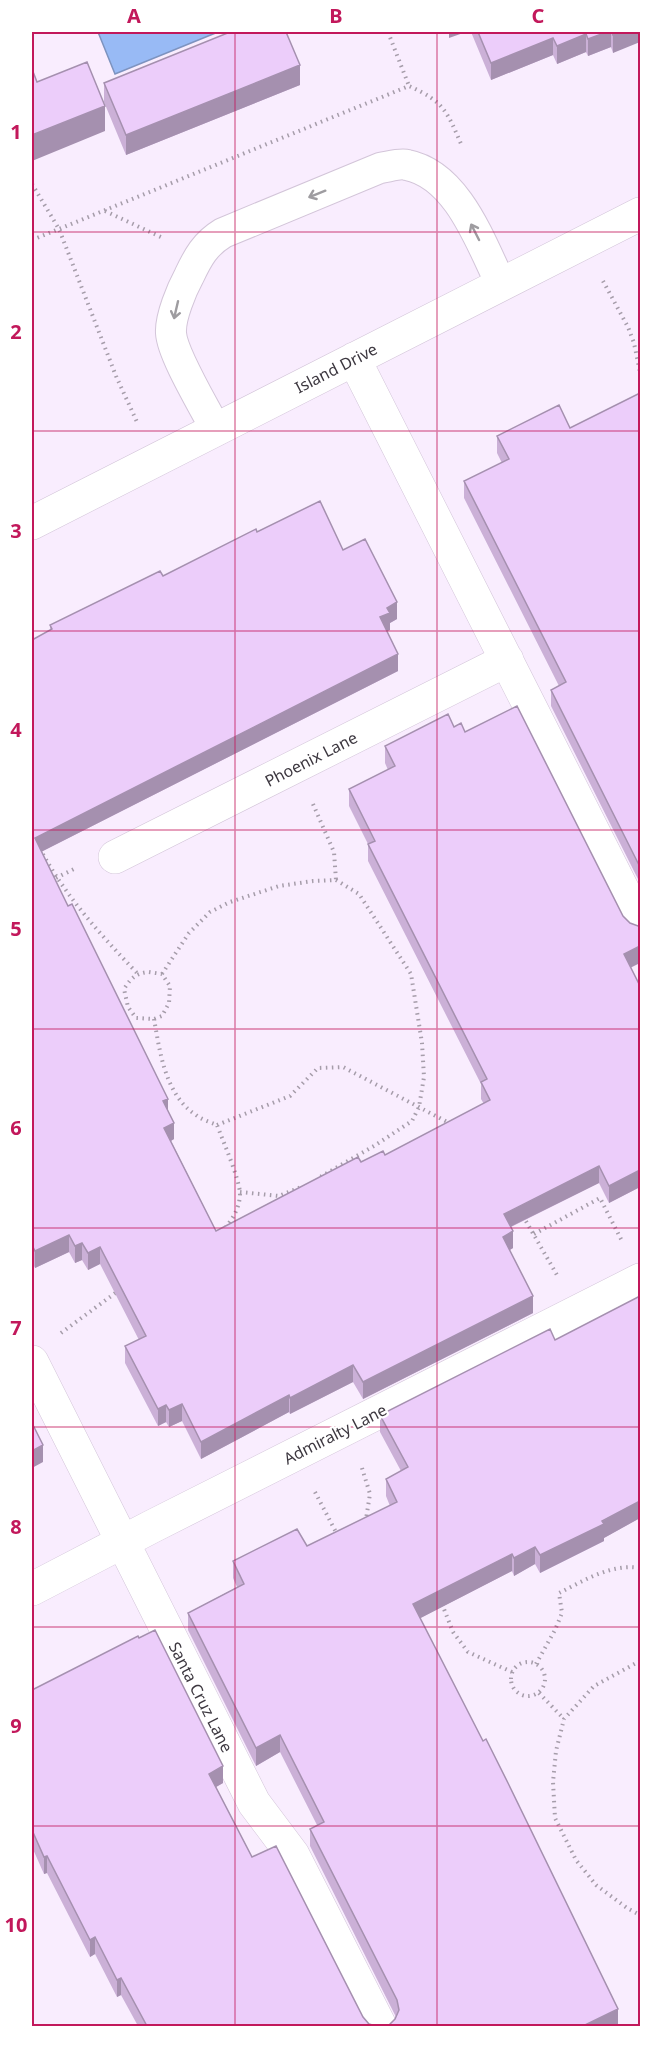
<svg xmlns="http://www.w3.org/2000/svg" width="672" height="2058" font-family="'Noto Sans',sans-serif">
<rect width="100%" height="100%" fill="#f9edfe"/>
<path fill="#98baf5" stroke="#7d93bf" stroke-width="1.5" d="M98,32H218L115,74Z"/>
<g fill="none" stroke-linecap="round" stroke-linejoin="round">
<defs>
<path id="service" d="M216,430C205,408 172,354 171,333C170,317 182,289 189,276C198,257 205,244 223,233L380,168C388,167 400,163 407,165C458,175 481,244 501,284"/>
<path id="minor" d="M354,359L640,924
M32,523L640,214
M115,857L507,660
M32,1362L254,1803L293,1855L380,2026
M32,1589L151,1527L640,1280"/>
</defs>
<use href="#service" stroke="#d3c5d9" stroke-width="32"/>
<use href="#minor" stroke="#d3c5d9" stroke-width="34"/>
<path stroke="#a69daa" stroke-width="4" stroke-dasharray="1.5 4.5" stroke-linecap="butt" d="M388,32L409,86
M32,184L59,229L116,376L137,422
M105,211L163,238
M32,240L409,86C445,102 447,112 462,146
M603,281L628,327L634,343L640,372
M313,804L334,852L336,880
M40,849C66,897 100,934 137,973
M56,878L74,869
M149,972L162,974L170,986L169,1003L162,1016L154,1019L136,1018L128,1007L124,989C131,978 136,973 149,972Z
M162,974L189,933L210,912L230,902L279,886L313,881L336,880L359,894L411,974L422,1043L424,1077L419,1107L412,1121L374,1146L320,1177
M154,1019C160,1052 165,1095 196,1115C202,1120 210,1122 217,1125C223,1141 239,1178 240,1193C240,1206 234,1217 226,1227
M217,1125L290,1096L318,1068L343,1067L451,1124
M240,1192L279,1196L301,1187
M523,1216L557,1275
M534,1234L600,1198L623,1243
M61,1333L118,1291
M362,1468L370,1494L366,1519
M315,1492L338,1536
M442,1604L453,1632L468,1652L512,1672
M640,1661L594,1686L564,1719L556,1751L553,1782L555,1818L576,1860L596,1885L627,1908L640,1915
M511 1679a17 17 0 1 1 34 0a17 17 0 1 1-34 0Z
M536,1664L555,1630L562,1613L559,1593C583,1581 612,1563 640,1568
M539,1693L564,1719"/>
<use href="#service" stroke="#fff" stroke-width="30"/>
<use href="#minor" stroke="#fff" stroke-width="33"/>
</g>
<path fill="#cbb0d7" d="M471,32H640L613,53L611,47L588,56L586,52L557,64L553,55L491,80Z
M104,83L300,85L126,155L104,102Z
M640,393V883L551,706V690L559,686L464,498V481L502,463L497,453V436L570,428Z
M257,532L343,550L397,619L390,623V630L386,631L398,671L41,852L168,1111L174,1139L171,1141L216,1231L361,1162L385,1155L484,1104L481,1099V1084L368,861V844L349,806V789L388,770L385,763V746L454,727L465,732L631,968L640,986V1187L609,1203L599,1183L511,1227L513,1248L510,1250L533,1313L363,1399L353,1382L290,1414L289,1412L201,1459L182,1421L169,1427L166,1422L158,1426L125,1363V1346L139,1340L100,1264L88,1270L82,1260L75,1263L69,1252L35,1268L32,1262V640L50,630V625L163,576Z
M640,1296V1518L604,1538V1541L540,1573L535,1564L514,1576L512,1571L420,1618L618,2026L389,2025L395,2019L396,2017L310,1846V1829L317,1825L280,1752L256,1766L188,1630V1613L237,1587L233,1578V1561L307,1546L390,1506L386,1496V1479L401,1471L380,1432V1415L555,1340Z
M32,1690L223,1783L216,1787L252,1857L363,2017L369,2024L376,2026H138L121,1995L117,1997L95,1954L90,1957L47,1873L44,1874L32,1847Z"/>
<path fill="#a590af" d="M449,32H466L449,38Z
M607,32H611V47L588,56V39Z
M623,32H640V42L613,53V35Z
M586,34V52L557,64V46Z
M553,38V55L491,80V63Z
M300,65V85L126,155V135Z
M105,106V131L32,161V135Z
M397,602V619L390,623V630L380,634V617L387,608Z
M398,654V671L35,855V838Z
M640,946V963L624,971V954Z
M168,1099V1115L163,1101Z
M174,1123V1139L164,1145V1128Z
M599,1166V1183L504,1230V1214Z
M640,1170V1187L609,1203V1186Z
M513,1231V1248L503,1254V1237Z
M69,1235V1252L35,1268V1251Z
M82,1243V1260L75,1263V1246Z
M100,1247V1264L88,1270V1253Z
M533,1296V1313L363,1399V1382Z
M353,1365V1382L290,1414V1398Z
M289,1395V1412L201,1459V1442Z
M182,1404V1421L169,1427V1410Z
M166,1405V1422L158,1426V1409Z
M43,1445V1462L32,1468V1451Z
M640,1501V1518L604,1538V1541L540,1573V1555Z
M535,1547V1564L514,1576V1558Z
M512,1554V1571L413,1622V1604Z
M280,1735V1752L256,1766V1748Z
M223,1766V1783L209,1791V1774Z
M47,1856V1873L44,1874V1857Z
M95,1937V1954L90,1957V1940Z
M121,1978V1995L117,1997V1980Z
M618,2009V2026H583Z"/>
<path fill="#eccdfa" stroke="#a590af" stroke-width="1.5" d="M230,32H286L300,65L126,135L104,83Z
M478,32H607L588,39L586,34L557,46L553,38L491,63Z
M612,32H623L613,35Z
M87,62L105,106L32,135V69L37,82Z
M640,393V867L551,690L566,682L464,481L509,459L497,436L559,405L570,428Z
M320,501L343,550L365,539L397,602L387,608L390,613L380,617L398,654L35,838L68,906L72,904L168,1099L163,1101L174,1123L164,1128L216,1231L358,1157L361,1162L383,1151L385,1155L490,1100L481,1082L487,1079L368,844L375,841L349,789L395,766L385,746L448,714L454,727L461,723L465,732L517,706L623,916L630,923L638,926L640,925V946L624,954L640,986V1170L609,1186L599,1166L504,1214L513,1231L503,1237L533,1296L363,1382L353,1365L290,1398L289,1395L201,1442L182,1404L169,1410L166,1405L158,1409L125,1346L146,1336L100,1247L88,1253L82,1243L75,1246L69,1235L35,1251L32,1245V640L52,629L50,625L160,571L163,576L256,529L257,532Z
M640,1296V1501L602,1521L604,1524L540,1555L535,1547L514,1558L512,1554L413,1604L483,1741L486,1739L508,1783L618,2009L583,2026H383L389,2025L395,2019L399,2010L397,2000L310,1829L324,1822L280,1735L256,1748L188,1613L244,1584L233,1561L297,1529L307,1546L397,1502L386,1479L408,1467L380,1415L550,1329L555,1340Z
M32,1423L43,1445L32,1451Z
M155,1630L223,1766L209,1774L252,1857L276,1846L363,2017L369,2024L376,2026H147L121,1978L117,1980L95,1937L90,1940L47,1856L44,1857L32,1830V1690L138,1636L139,1638Z"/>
<defs><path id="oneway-shaft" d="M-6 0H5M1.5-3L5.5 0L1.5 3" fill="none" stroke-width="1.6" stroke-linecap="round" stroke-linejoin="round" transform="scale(1.5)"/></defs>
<g stroke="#9e9ca0">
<use href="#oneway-shaft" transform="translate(317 194) rotate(158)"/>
<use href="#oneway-shaft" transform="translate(475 232) rotate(-117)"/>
<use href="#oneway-shaft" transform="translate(176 310) rotate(103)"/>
</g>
<path fill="none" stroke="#c2185b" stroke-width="1.5" stroke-opacity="0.55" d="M235,32V2026M437,32V2026M32,232H640M32,431H640M32,631H640M32,830H640M32,1029H640M32,1228H640M32,1427H640M32,1627H640M32,1826H640"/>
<g text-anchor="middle" stroke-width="4.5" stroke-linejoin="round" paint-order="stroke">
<g font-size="16" fill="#3d3840" stroke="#fff">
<text transform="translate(336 368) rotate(-27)" y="6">Island Drive</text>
<text transform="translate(311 759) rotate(-27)" y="6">Phoenix Lane</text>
<text transform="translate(335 1434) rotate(-27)" y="6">Admiralty Lane</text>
<text transform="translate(201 1697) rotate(63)" y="6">Santa Cruz Lane</text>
</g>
</g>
<rect width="672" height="2058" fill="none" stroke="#ffffff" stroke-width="66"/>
<rect x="33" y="33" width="606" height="1992" fill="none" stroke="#c2185b" stroke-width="2"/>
<g font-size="20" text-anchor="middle" font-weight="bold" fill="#c2185b">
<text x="134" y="23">A</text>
<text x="336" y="23">B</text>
<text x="538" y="23">C</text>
<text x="16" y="139">1</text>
<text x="16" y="339">2</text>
<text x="16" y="538">3</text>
<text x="16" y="737">4</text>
<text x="16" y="936">5</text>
<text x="16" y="1135">6</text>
<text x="16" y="1335">7</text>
<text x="16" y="1534">8</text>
<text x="16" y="1733">9</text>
<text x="16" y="1932">10</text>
</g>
</svg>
